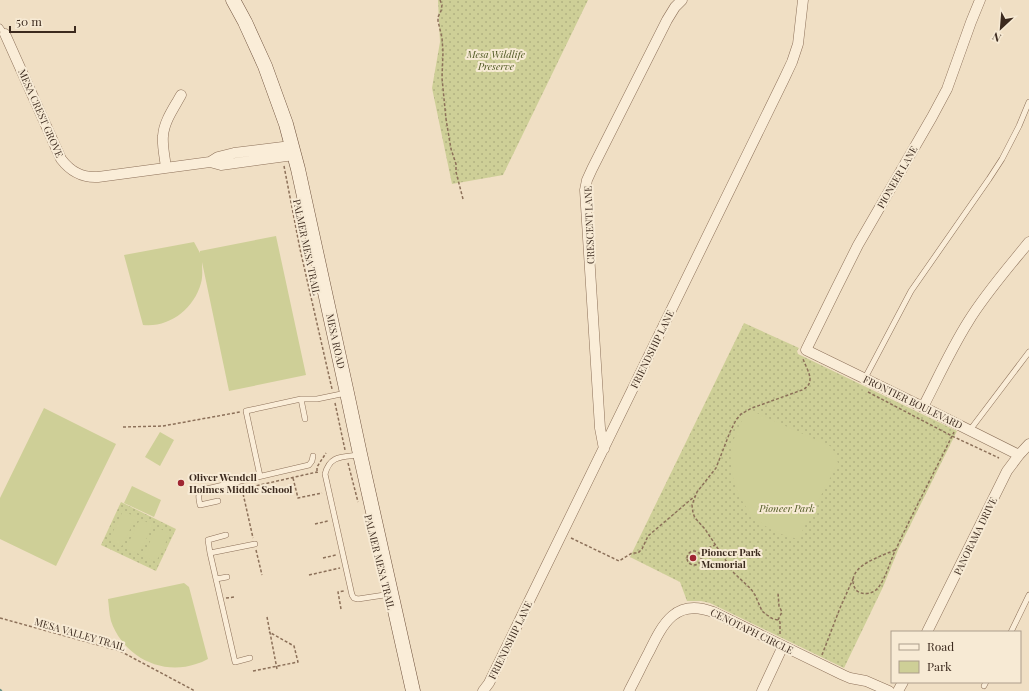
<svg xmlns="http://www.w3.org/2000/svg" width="1029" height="691" font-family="'Playfair Display',serif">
<defs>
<pattern id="green-dots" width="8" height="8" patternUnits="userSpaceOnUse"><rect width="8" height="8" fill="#cecf97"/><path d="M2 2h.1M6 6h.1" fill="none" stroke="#b2b282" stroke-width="1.8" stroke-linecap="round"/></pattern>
</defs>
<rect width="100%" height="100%" fill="#f0dfc4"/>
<path fill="url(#green-dots)" d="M438,0H588L503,175L452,184L432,88L440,42Z
M744,323L799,348L797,351L798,354L957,431L898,550L883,587L844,668L710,603L701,601H687L680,582L630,557Z
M121,502L176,529L156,571L101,545Z"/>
<path fill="#cecf97" d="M276,236L306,375L229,391L202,262C202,269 203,276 201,283C194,309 169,328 143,325L124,255L194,242L200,253V251Z
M44,408L116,444L56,566L0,539V498Z
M750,410L832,447L838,463L798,539C784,536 770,531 759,521C743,508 732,485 731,464C729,448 738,422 750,410Z
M160,432L174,440L160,466L145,457Z
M132,486L161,500L154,517L124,503Z
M123,511L136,517L122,546L109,540Z
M140,519L153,525L139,554L126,548Z
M157,527L170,534L156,562L143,556Z
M184,583L189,587L208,659C204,661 200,663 196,664C161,676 123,656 111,621C109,614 109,606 108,599Z"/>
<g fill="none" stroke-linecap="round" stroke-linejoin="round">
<path stroke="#6c9385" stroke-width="2.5" d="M0,690L1,691"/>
<defs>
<path id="lane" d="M0,27L5,34
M865,378L911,291L989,179L1002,159L1019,126L1029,102
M301,399L305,419
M970,430L1029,352
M359,455C342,457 330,455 325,474L352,595L354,598L358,599L391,594
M260,476L246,411L301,399H317L346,393
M218,501L200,505C199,499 197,495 202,490L309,465L312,461L313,456
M226,535L208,540L210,553L235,662L250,658
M210,553L255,544
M216,579L227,577
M1011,632L1029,595
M984,686L986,682"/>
<path id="street" d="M980,0L971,22L947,89L932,117L858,245L835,291L806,350L923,407L1019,455
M5,34L61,159C71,172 82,178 98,177L210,162L221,165L294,155
M210,162L218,157L234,153L291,146
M166,168C165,158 162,146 163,136C164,121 174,108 181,95
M923,407C938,378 951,349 968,322C985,294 1008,268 1029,242
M604,449L600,428L585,190L587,180L592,169L667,20L675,7L682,0
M927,632L1007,471L1019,455L1029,444
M483,691L489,683L784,79L792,62L798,44L803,0
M629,691C636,678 642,665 649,652C663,623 676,598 713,612L843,675L850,678L866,681L889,691
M762,691L783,646
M898,691L903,682"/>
<path id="secondary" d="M233,0L245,22L265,66L286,124L298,169L347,393L360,454L413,691"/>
</defs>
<use href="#lane" stroke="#8c7059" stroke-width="6"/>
<use href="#street" stroke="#8c7059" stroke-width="11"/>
<use href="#secondary" stroke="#6e513c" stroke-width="15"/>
<path stroke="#8c7059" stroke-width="1.5" stroke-dasharray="3 2" stroke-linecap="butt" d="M440,0L442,5L441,11L438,17V21L442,38L443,52L442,78L446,119L451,149L456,164V172L463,199
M284,166L300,249L332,389
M868,392L952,436L999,458
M335,403L345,450
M123,427L163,426L240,412
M348,463L358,502
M317,471V467L326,453
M293,478L298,498L322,493
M242,489L317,472L318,474
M242,489L253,538
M315,524L328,521
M571,538L619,561L632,553H638L642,549L648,536L695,496
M256,550L262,575
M895,550C882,556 853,564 853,581C853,584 854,587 856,590C862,596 873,594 878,588C886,578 890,561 896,549C914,510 935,471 954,432
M687 558a7 7 0 1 1 14 0a7 7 0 1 1-14 0Z
M700,553L706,549L715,545
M323,558L336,555
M309,575L340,568
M226,598L235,597
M341,609L338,592L344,591
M267,617L277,669
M0,618L120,651L195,691
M778,620L782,612L779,606L778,593
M780,634V622L778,620L773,619L767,615L762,611L755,595L751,589L734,573L705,529L695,518L693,513L692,505L697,492L716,468L730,432L736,420L741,414L752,408L802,390C817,383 807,370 803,359
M822,655L840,608L853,579
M253,671L298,662L294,646L269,632"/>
<use href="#lane" stroke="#faedd8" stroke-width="5"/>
<use href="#street" stroke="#faedd8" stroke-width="10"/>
<use href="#secondary" stroke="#faedd8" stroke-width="14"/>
</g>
<g fill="#9f2632" stroke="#f7ead4" stroke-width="1.5">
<circle cx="181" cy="483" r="4"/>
<circle cx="693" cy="558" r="4"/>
</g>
<g text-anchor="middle" stroke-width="4" stroke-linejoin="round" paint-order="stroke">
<g font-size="10" font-style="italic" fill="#505924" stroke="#f7ead4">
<text x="496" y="58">Mesa Wildlife<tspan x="496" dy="12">Preserve</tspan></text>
<text x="787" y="512">Pioneer Park</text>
</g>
<g font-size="10" fill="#3c2a1e" stroke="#f7ead4">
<text transform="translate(41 113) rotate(66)" y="4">MESA CREST GROVE</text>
<text transform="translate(897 177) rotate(-60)" y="4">PIONEER LANE</text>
<text transform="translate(589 225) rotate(-92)" y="4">CRESCENT LANE</text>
<text transform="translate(307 247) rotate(78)" y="4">PALMER MESA TRAIL</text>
<text transform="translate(336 341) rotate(78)" y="4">MESA ROAD</text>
<text transform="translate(652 349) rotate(-64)" y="4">FRIENDSHIP LANE</text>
<text transform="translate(913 402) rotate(26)" y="4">FRONTIER BOULEVARD</text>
<text transform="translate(975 536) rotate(-64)" y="4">PANORAMA DRIVE</text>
<text transform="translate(380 562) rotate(76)" y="4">PALMER MESA TRAIL</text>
<text transform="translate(752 631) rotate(26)" y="4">CENOTAPH CIRCLE</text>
<text transform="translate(80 634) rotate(16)" y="4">MESA VALLEY TRAIL</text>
<text transform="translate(510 640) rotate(-64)" y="4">FRIENDSHIP LANE</text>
</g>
<g font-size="10" font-weight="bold" fill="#3c2a1e" stroke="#f7ead4" text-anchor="start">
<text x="189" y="481">Oliver Wendell<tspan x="189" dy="12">Holmes Middle School</tspan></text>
<text x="701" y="556">Pioneer Park<tspan x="701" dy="12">Memorial</tspan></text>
</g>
</g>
<rect x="891" y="631" width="130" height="52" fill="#f7ead4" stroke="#ac9d8b"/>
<rect x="899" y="644" width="20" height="6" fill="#faedd8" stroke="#ac9d8b"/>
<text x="927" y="651" font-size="12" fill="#3c2a1e">Road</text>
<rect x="899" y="661" width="20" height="12" fill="#cecf97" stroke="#ac9d8b"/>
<text x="927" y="671" font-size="12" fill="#3c2a1e">Park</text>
<g transform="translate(1001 28) rotate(206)" stroke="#f7ead4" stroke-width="3" paint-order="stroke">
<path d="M0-3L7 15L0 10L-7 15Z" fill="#3c2a1e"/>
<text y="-6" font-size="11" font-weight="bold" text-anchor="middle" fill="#3c2a1e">N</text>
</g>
<path d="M10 26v6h65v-6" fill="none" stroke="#3c2a1e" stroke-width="2"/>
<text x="16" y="26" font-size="12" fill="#3c2a1e" stroke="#f7ead4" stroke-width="3" paint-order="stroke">50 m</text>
</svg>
